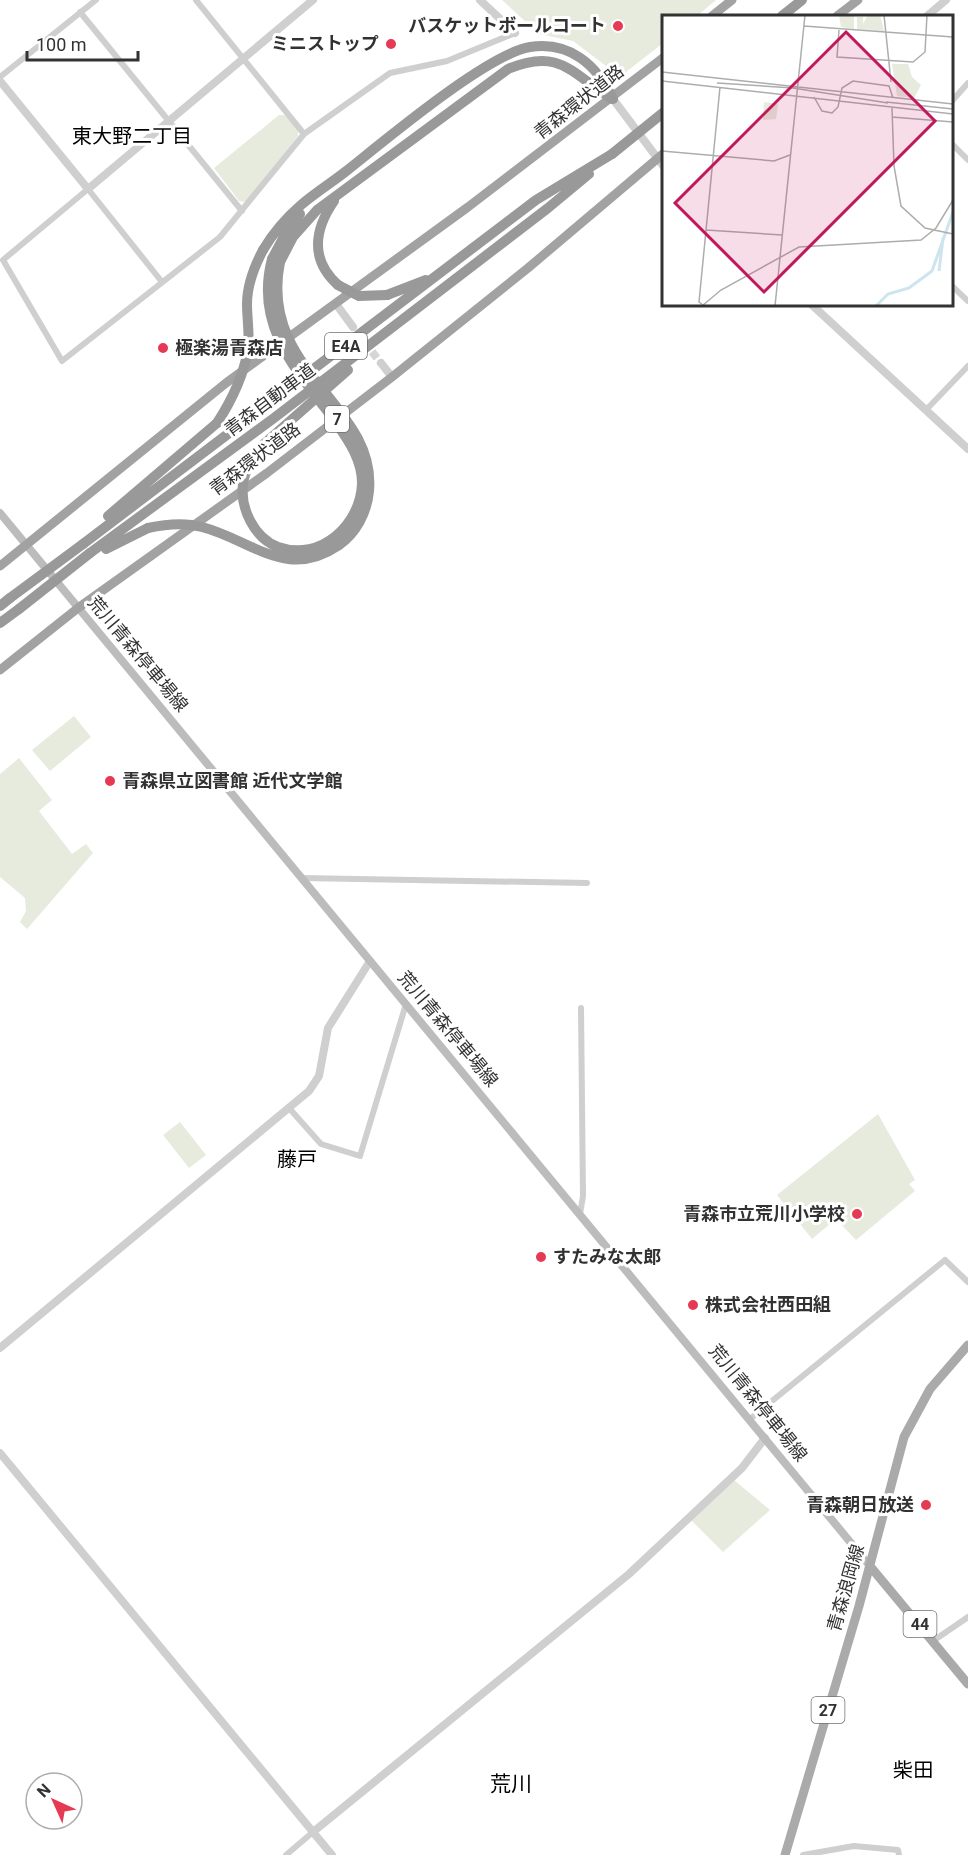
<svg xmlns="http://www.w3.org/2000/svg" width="968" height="1855" font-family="Roboto,'Noto Sans JP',sans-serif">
<rect width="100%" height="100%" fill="#fff"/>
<path fill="#e6ebde" d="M502,0H716L697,16H664L663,43L626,72L610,69L573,41L539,34Z
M279,115H285L298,131V136L246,202L239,201L214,168Z
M74,716L91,737L50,771L32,750Z
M19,758L52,800L39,811L72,854L86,844L93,853L27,929L20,922L26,911L25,898L0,877V774Z
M878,1114L915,1180L909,1184L915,1191L856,1240L836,1219L812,1239L777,1195Z
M180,1122L206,1155L189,1168L163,1135Z
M734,1480L770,1510L723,1552L691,1520Z"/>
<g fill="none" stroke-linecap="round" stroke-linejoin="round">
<path stroke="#d6d6d6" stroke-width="8" stroke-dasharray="8 4" stroke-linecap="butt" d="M357,333L381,363"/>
<path stroke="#cfcfcf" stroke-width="6" d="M196,0L304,134
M80,12L242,211
M0,77L96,0
M952,101L968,83
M952,144L968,160
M162,282L88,189L3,260L62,361L220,237L304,134L390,73L447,61L515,33
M952,286L968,301
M926,410L968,366
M302,878L587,883
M289,1108L321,1144L360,1156L406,1004
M580,1214L583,1196L581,1008
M750,1419L945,1260L968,1282
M933,1641L968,1617
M286,1855L313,1832
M803,1855L854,1846L898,1850L899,1855"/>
<path stroke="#cfcfcf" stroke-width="8" d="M480,0L515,33
M927,16L946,0
M0,81L88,189L313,0
M613,99L664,167
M336,304L353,327
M811,304L968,449
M381,363L392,377
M0,1348L309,1091L319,1076L328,1028L370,961
M0,1453L332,1855
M313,1832L629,1574L742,1468L765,1438"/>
<path stroke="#bcbcbc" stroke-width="8" d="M0,513L870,1566"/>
<path stroke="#aaa" stroke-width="9" d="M870,1566L968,1684
M785,1855L859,1606L904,1437L930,1389L968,1345"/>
<path stroke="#a2a2a2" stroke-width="9" d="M712,16L732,0
M837,16L858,0
M0,566L226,383L468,207L664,57
M0,670L78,608L267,473L392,377L528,268L664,153"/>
<path stroke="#999" stroke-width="10" d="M782,16L802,0
M334,201C314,230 310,260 338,285
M263,250C273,233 286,218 301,205C315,193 331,183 345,172C383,142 487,54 530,47C570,41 597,65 613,99
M272,259L288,229L300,214
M280,262L293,237L317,210L508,69C560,47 572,74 612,99
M387,295L426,280
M264,444L348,370
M108,516L217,423
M83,544L536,200L612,154
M106,549L148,528
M90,553L274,418L548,208L589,174
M0,606L10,598
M0,623L19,609"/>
<path stroke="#999" stroke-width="10" d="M612,154L664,112
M338,285L359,296L387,295
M217,423C232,400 243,378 248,350C250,335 247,319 247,304C247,285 254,267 263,250
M264,444C255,456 245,468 243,484C240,508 254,538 278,547C321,562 361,524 362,483C362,459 348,440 335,421C297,371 254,327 272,259
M148,528C166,524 184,522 202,527C252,540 286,581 339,545C356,533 367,513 369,491C377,404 258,372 280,262
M10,598L83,544
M19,609L90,553"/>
</g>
<g fill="#e53954" stroke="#fff" stroke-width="2">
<circle cx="618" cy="26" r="6"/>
<circle cx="391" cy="44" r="6"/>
<circle cx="163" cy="348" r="6"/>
<circle cx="110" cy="781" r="6"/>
<circle cx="857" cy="1214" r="6"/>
<circle cx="541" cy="1257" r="6"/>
<circle cx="693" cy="1305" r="6"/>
<circle cx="926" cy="1505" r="6"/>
</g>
<g text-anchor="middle" stroke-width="6" stroke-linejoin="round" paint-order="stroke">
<g fill="#fff" stroke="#707070" stroke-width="1.5">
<rect x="325" y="333" width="42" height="26" rx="4.5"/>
<rect x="325" y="406" width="24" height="26" rx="4.5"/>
<rect x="903.5" y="1611" width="33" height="26" rx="4.5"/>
<rect x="811.5" y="1697" width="33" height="26" rx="4.5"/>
</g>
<g font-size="16" font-weight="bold" fill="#323232">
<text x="346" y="352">E4A</text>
<text x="337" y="425">7</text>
<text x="920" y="1630">44</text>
<text x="828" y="1716">27</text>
</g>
<g font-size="18" font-weight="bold" fill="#323232" stroke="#fff" text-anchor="end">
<text x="606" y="32">バスケットボールコート</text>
<text x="379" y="50">ミニストップ</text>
<text x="175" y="354" text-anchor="start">極楽湯青森店</text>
<text x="122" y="787" text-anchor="start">青森県立図書館 近代文学館</text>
<text x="845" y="1220">青森市立荒川小学校</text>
<text x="553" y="1263" text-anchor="start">すたみな太郎</text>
<text x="705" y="1311" text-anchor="start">株式会社西田組</text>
<text x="914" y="1511">青森朝日放送</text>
</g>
<g font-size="18" fill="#323232" stroke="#fff">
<text transform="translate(579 102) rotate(-38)" y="6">青森環状道路</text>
<text transform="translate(270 400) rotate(-37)" y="6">青森自動車道</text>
<text transform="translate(255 459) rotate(-37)" y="6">青森環状道路</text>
<text transform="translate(138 654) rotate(50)" y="6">荒川青森停車場線</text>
<text transform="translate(448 1029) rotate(50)" y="6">荒川青森停車場線</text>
<text transform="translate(758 1403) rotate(51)" y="6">荒川青森停車場線</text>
<text transform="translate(846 1588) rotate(-74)" y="6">青森浪岡線</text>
</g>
<g font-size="20" fill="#000" stroke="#fff">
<text x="132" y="143">東大野二丁目</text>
<text x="297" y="1166">藤戸</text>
<text x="913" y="1777">柴田</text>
</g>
<g font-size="21" fill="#000" stroke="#fff">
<text x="511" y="1791">荒川</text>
</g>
</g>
<g transform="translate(662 15)">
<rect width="291" height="291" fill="#fff"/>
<path d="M177,0H192V14L179,12ZM206,0H218L222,16L195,14V2H201V9ZM230,49H246L250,62L259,70L252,83L235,81ZM102,87L116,89L114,104L101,105Z" fill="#e6ebde"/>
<path fill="none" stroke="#cee4ee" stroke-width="3" d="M277,256L281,223M214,291L226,279L247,273L270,256L291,197"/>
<path fill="none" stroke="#adadad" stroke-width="1.5" d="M222,0L229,67M142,11L291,22M177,15L175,42L251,47L263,37L265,0M0,57L291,89M0,66L291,99M55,68L131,73L226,88M152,82L160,96L170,98L176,92L180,73L191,66L227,71L231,83M224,87L291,94M230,93L232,151L239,191L263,213L291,219M230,102L291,107M0,136L112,146L128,140M44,215L120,220M41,290L37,287L58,72M40,291L59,275L137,232L259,225L274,213L291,185M113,291L143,0"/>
<path fill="#c2185b" fill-opacity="0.15" stroke="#c2185b" stroke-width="3" d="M184,17L273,106L102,277L13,188Z"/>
<rect width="291" height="291" fill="none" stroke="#323232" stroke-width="3"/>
</g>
<g transform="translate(54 1801) rotate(315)"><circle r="28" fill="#ffffff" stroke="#adadad" stroke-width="1.5"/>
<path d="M0-4.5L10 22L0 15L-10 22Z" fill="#e53954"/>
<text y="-9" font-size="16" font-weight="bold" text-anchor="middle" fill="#323232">N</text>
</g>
<path d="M27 51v9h111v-9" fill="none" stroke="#323232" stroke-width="3"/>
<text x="36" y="51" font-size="18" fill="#323232" stroke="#ffffff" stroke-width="4.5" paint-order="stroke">100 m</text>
</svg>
